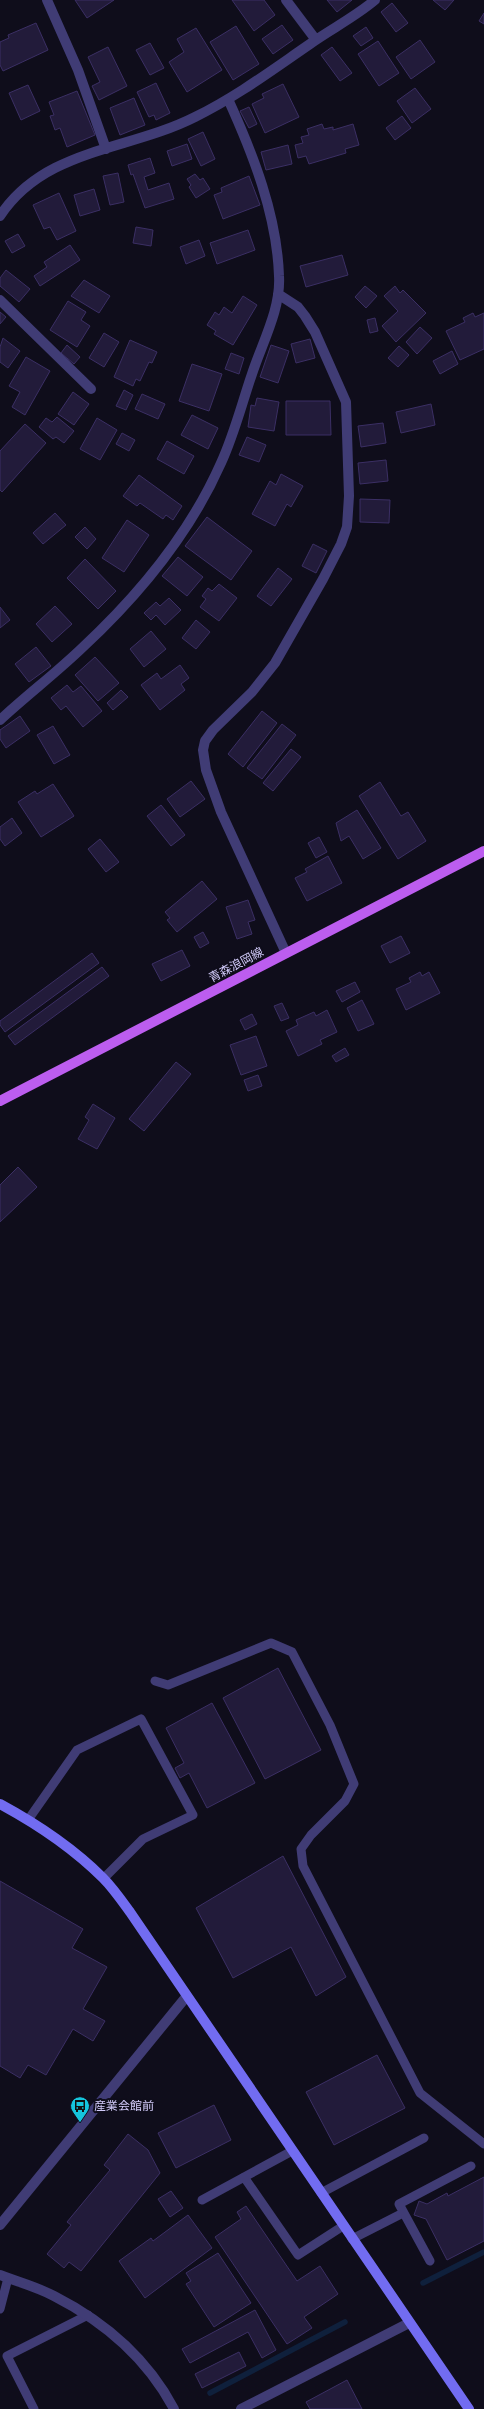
<svg xmlns="http://www.w3.org/2000/svg" width="484" height="2409" font-family="'Golos Text','Noto Sans JP',sans-serif">
<rect width="100%" height="100%" fill="#0f0d1b"/>
<g fill="none" stroke-linecap="round" stroke-linejoin="round">
<path stroke="#0f203c" stroke-width="5.5" d="M423,2283L484,2252
M210,2393L345,2322"/>
</g>
<path fill="#221b3a" stroke="#3b2f64" d="M75,0H114L87,18Z
M232,0H264L275,15L254,31Z
M327,0H352L337,12Z
M433,0H454L445,10Z
M392,3L408,23L396,32L381,12Z
M484,13V24L479,21Z
M36,23L48,50L3,71L0,65V42L9,38L8,35Z
M282,25L293,40L273,54L262,39Z
M236,26L259,64L233,80L210,42Z
M366,27L373,38L361,46L353,36Z
M196,28L222,70L187,92L169,62L184,52L177,39Z
M420,40L435,62L411,79L396,57Z
M378,41L399,73L379,86L358,54Z
M150,43L164,68L150,75L136,50Z
M108,47L127,86L99,100L92,86L100,82L88,57Z
M332,47L352,73L340,81L321,55Z
M156,83L170,113L156,120L154,115L149,117L137,92Z
M283,84L299,117L265,133L252,104L264,98L262,94Z
M28,85L40,111L21,120L9,93Z
M415,88L431,109L412,123L397,101Z
M77,91L95,135L67,147L60,128L55,130L50,116L54,115L49,102Z
M134,98L145,125L120,135L110,108Z
M249,107L257,124L249,128L240,111Z
M402,116L411,128L395,140L386,128Z
M322,124L324,129L333,127V130L353,124L359,145L345,149L346,153L309,164L306,156L298,158L295,145L303,143L301,137L309,135L307,129Z
M203,132L215,159L201,166L188,139Z
M187,144L192,159L172,166L167,151Z
M288,145L292,164L266,170L261,152Z
M150,158L155,173L144,177L148,190L169,183L174,199L145,208L133,174L131,175L128,165Z
M118,173L124,202L110,205L103,176Z
M195,174L200,180L203,178L210,189L196,198L189,187L191,185L187,179Z
M249,176L260,205L223,219L214,195L222,192L221,188Z
M94,189L100,210L80,216L74,195Z
M59,193L76,231L57,240L50,227L44,229L33,205Z
M136,227L153,230L151,246L133,243Z
M248,230L255,250L217,264L210,243Z
M18,234L25,246L12,253L5,241Z
M199,240L205,256L186,264L180,247Z
M70,245L80,260L40,286L34,276L47,267L44,262Z
M342,255L348,275L306,287L300,266Z
M6,270L30,289L19,302L0,286V278Z
M84,280L110,296L99,313L71,296Z
M365,286L377,296L366,308L355,297Z
M395,286L400,293L403,290L426,313L396,342L382,326L398,311L384,296Z
M243,296L257,305L233,345L214,334L216,331L207,325L215,312L219,315L224,307L232,313Z
M68,301L86,312L81,320L90,326L77,347L50,330Z
M0,312L6,317L0,324Z
M473,313L475,317L484,313V349L460,360L446,331L465,322L463,318Z
M375,318L378,331L370,333L367,320Z
M420,327L432,338L417,354L406,342Z
M104,333L119,342L104,367L89,358Z
M3,338L20,351L8,368L0,362V347Z
M310,339L315,358L296,363L291,344Z
M130,340L157,352L152,363L149,362L140,381L136,379L133,386L114,377Z
M67,345L80,357L74,364L61,353Z
M271,345L289,351L278,383L260,377Z
M399,346L409,355L398,367L388,358Z
M452,351L458,364L440,374L433,361Z
M231,353L244,358L239,374L225,369Z
M26,357L50,371L25,415L12,407L20,392L9,386Z
M192,364L222,374L209,411L179,401Z
M124,390L133,395L126,410L116,406Z
M73,392L89,404L74,425L58,414Z
M142,394L165,404L158,419L135,409Z
M257,398L279,402L274,431L248,427L251,405L255,406Z
M286,401H330L331,435H286Z
M431,404L435,425L401,433L396,412Z
M192,415L218,428L208,449L181,435Z
M57,417L74,431L64,443L56,437L53,439L39,427L46,418L52,422Z
M97,418L117,430L100,460L80,449Z
M383,423L386,443L361,447L358,426Z
M25,424L46,443L2,492L0,490V451Z
M122,433L135,440L129,451L116,444Z
M247,437L266,445L259,462L239,455Z
M167,441L194,456L184,474L157,459Z
M386,460L388,481L360,484L358,463Z
M281,474L303,486L291,507L287,504L275,526L252,514L270,481L276,485Z
M139,475L182,506L173,520L166,515L163,519L140,503L137,506L123,496Z
M360,499L390,500L389,523L360,522Z
M55,513L66,525L43,544L33,533Z
M207,517L252,551L231,580L185,546Z
M127,520L149,535L124,572L102,558Z
M85,527L96,539L87,549L75,537Z
M313,544L327,551L316,573L302,566Z
M178,557L203,577L187,596L162,576Z
M85,559L116,591L98,609L67,578Z
M278,568L292,579L271,606L257,596Z
M219,584L237,598L219,621L200,607L206,599L202,596L208,588L212,591Z
M169,598L181,610L165,625L156,615L151,620L144,613L156,602L160,606Z
M55,606L72,624L52,642L36,624Z
M0,607L10,620L0,628Z
M196,620L210,632L196,649L182,638Z
M151,631L166,649L144,667L130,649Z
M36,647L51,666L29,682L15,664Z
M95,657L119,683L98,701L75,675Z
M180,665L189,678L181,684L185,690L160,710L141,685L157,673L161,679Z
M67,685L73,692L81,686L102,711L83,727L66,706L61,710L51,698Z
M121,690L128,697L113,710L107,703Z
M262,711L277,723L243,767L228,754Z
M20,716L30,731L6,748L0,739V730Z
M282,724L296,735L262,779L247,768Z
M53,726L70,755L54,764L37,735Z
M291,749L301,757L273,791L263,783Z
M191,781L205,799L180,817L167,799Z
M380,782L401,816L408,812L426,841L398,859L359,796Z
M53,784L74,816L41,837L18,802L35,791L37,794Z
M161,805L185,835L171,846L147,816Z
M357,810L381,848L363,859L349,836L341,841L336,823Z
M12,818L22,833L5,846L0,839V827Z
M319,837L327,852L316,858L308,843Z
M100,839L119,862L106,872L88,849Z
M328,856L342,883L307,901L295,878L307,872L305,869Z
M202,881L217,899L177,932L167,920L170,918L165,912Z
M248,900L255,920L248,922L252,934L237,939L226,907Z
M203,932L209,943L200,948L194,937Z
M401,936L410,953L390,963L381,946Z
M182,950L190,966L161,981L152,964Z
M92,953L99,963L5,1032L0,1025V1021Z
M102,967L109,976L15,1045L8,1036Z
M420,972L422,976L429,972L440,993L406,1010L396,989L411,982L409,978Z
M355,982L360,992L342,1002L336,991Z
M362,1000L374,1024L358,1031L347,1008Z
M282,1003L289,1018L281,1021L274,1006Z
M327,1010L337,1032L320,1040L322,1044L298,1056L286,1031L298,1025L296,1020L314,1012L316,1016Z
M252,1014L257,1024L245,1030L240,1020Z
M256,1036L267,1066L241,1075L230,1045Z
M345,1048L349,1055L336,1062L332,1056Z
M176,1062L191,1074L144,1131L129,1119Z
M258,1075L262,1086L248,1091L244,1080Z
M93,1104L115,1118L97,1149L78,1139L89,1120L85,1117Z
M18,1167L37,1187L0,1222V1185Z
M278,1668L321,1750L265,1779L223,1698Z
M212,1703L255,1783L207,1808L189,1773L180,1778L175,1768L184,1763L166,1728Z
M283,1856L346,1977L316,1996L291,1947L233,1978L196,1908Z
M0,1881L83,1929L72,1948L107,1967L83,2009L105,2021L93,2041L73,2029L46,2075L28,2065L20,2078L0,2066Z
M377,2055L405,2108L334,2145L306,2092Z
M214,2105L231,2140L176,2168L158,2133Z
M128,2134L148,2150L160,2173L81,2271L69,2262L64,2268L47,2254L71,2225L67,2222L110,2170L104,2165Z
M484,2177V2241L447,2260L426,2219L414,2215L419,2201L427,2204L447,2193L448,2196Z
M171,2191L183,2208L170,2217L158,2199Z
M246,2206L297,2281L320,2266L338,2294L304,2317L312,2328L287,2344L215,2237L241,2219L237,2212Z
M188,2215L212,2248L145,2298L119,2261L151,2238L153,2241Z
M218,2253L251,2303L214,2327L186,2284L191,2281L186,2273Z
M255,2310L276,2350L262,2358L248,2332L190,2363L182,2349Z
M239,2352L246,2366L202,2388L195,2374Z
M347,2380L362,2409H310L306,2402Z"/>
<g fill="none" stroke-linecap="round" stroke-linejoin="round">
<path stroke="#403c75" stroke-width="9" d="M155,1681L168,1685L271,1643L292,1652L330,1725L354,1784L345,1801L311,1835L301,1849L303,1866L420,2093L484,2144
M28,1820L77,1750L141,1719L193,1815L143,1839L104,1878
M244,2177L298,2255L343,2226
M321,2193L424,2138
M202,2200L292,2151
M352,2239L403,2213
M430,2261L399,2204L471,2166
M0,2309L8,2278
M34,2409L7,2356L88,2315"/>
<path stroke="#403c75" stroke-width="10" d="M47,0L78,70L106,149
M286,0L316,40
M0,216C45,148 128,151 195,117C236,97 272,70 310,44C331,29 355,17 375,0
M278,294L298,307L305,316L315,332L346,402L349,496L347,527L341,544L323,579L275,663L252,692L213,730L205,741L203,750L206,770L221,812L286,953
M0,300L91,389
M0,720C27,695 56,673 82,648C138,596 190,533 221,463C234,435 242,403 252,374C262,343 281,309 279,276C277,215 253,154 228,99
M0,2225L186,1997
M0,2275C18,2282 37,2287 54,2296C105,2322 147,2358 174,2409
M241,2409L409,2323"/>
<path stroke="#726cf1" stroke-width="10" d="M0,1804C37,1824 73,1848 103,1878C113,1888 122,1901 130,1912L469,2409"/>
<path stroke="#bc5def" stroke-width="10" d="M0,1101L484,851"/>
</g>
<defs>
<symbol id="bus-pin" viewBox="-11 -11 22 30"><path d="M0 17L-7.5 6A9.5 9.5 0 1 1 7.5 6Z" fill="#15c4dc" stroke="#0f0d1b"/><path d="M-5-6H5V4H4V6H2V4H-2V6H-4V4H-5ZM-3.5-4V0h7V-4ZM-3.5 1.2v1.5H-2V1.2ZM2 1.2v1.5H3.5V1.2Z" fill="#111"/></symbol>
</defs>
<g fill-rule="evenodd">
<use href="#bus-pin" x="69" y="2095" width="22" height="30"/>
</g>
<g text-anchor="middle" stroke-width="4" stroke-linejoin="round" paint-order="stroke">
<g font-size="12" fill="#d2cbfa" stroke="#0f0d1b">
<text transform="translate(236 965) rotate(-28)" y="4">青森浪岡線</text>
</g>
<g font-size="12" fill="#d2cbfa" stroke="#0f0d1b" text-anchor="start">
<text x="94" y="2110">産業会館前</text>
</g>
</g>
</svg>
